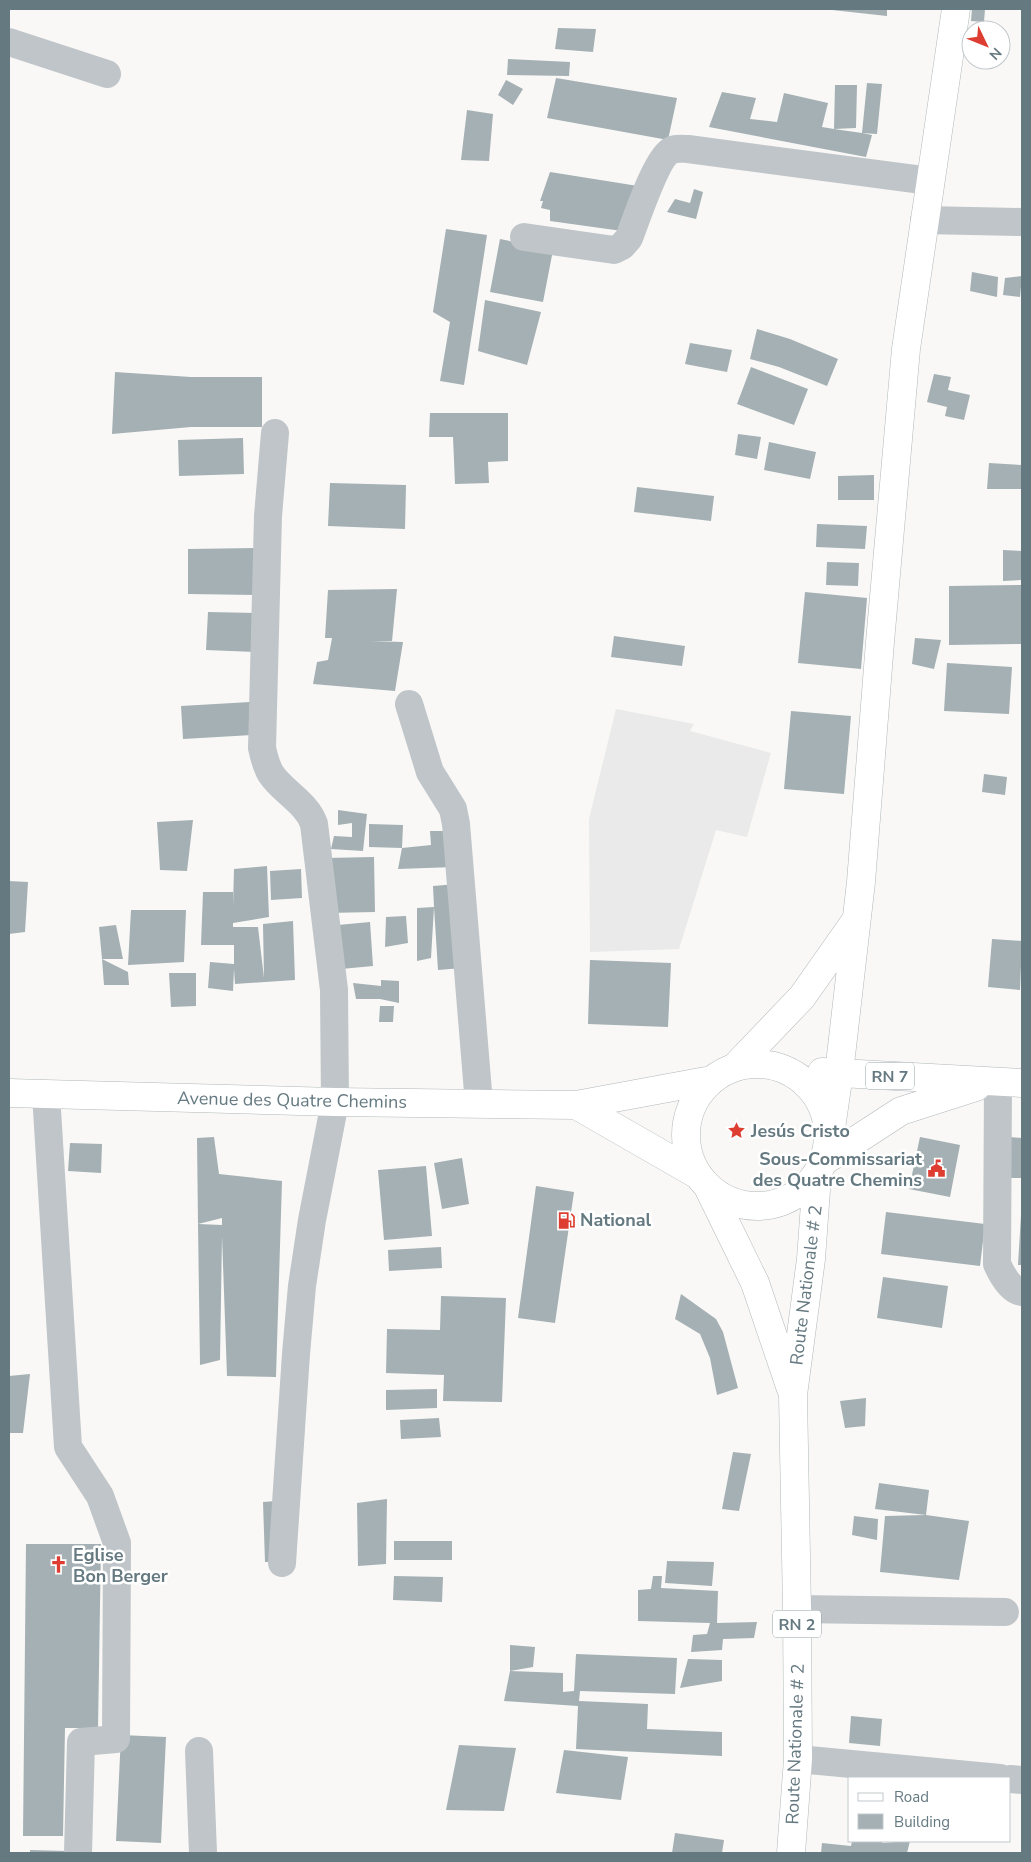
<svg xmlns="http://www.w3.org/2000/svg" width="1031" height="1862" font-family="'Nunito Sans',sans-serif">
<rect width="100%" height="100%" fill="#f9f8f6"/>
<path fill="#e9eae9" d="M616,709L694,724L690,731L771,753L747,837L716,830L679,949L590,952L589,819Z"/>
<path fill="#a4b0b3" d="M832,9H887V16L832,10Z
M972,9H985L984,22L971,21Z
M558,28L596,29L593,52L555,49Z
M508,59L570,62L569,76L507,75Z
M556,78L677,98L668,140L547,118Z
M506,80L523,89L513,105L498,95Z
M867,83L882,84L877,134L862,133L872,135L866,157L709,127L722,92L756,98L750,119L777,122L784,93L828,103L822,127L834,129L835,85H857L856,128L834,129L862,133Z
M467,110L493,114L489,161L461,160Z
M550,172L638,186L622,231L550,221V210L541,208L543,201H540Z
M694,189L703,192L696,219L667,212L675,199L690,203Z
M446,229L487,235L464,385L440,381L450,322L433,312Z
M500,239L553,250L543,302L490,292Z
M972,272L998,277L997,297L970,291Z
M1022,276L1020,297L1003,295L1005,278Z
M485,300L541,312L527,365L478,351Z
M757,329L790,339L838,359L827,386L779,367L750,359Z
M690,343L732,350L727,372L685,364Z
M751,367L808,389L794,425L737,404Z
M115,372L191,377H262V427H191L112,434Z
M934,374L951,377L948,390L970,395L964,420L945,416L947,407L927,402Z
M430,413H508V461L488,462L489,483L455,484L453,437H429Z
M738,434L761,437L757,459L735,455Z
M243,438L244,474L179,476L178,440Z
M769,442L816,452L810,479L764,470Z
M989,463L1022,465V489H987Z
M874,475V500H838V476Z
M330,483L406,485L405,529L328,526Z
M637,487L714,496L711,521L634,512Z
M817,524L867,526L865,549L816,547Z
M257,548V595L188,594V549Z
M1003,550L1022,551V580L1003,581Z
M827,562L859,563L858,586L826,585Z
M1022,585V644L949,645V586Z
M397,589L392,641H371L403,642L395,691L313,684L317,662L328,660L332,638H325L328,590Z
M805,592L867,598L861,669L798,663Z
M208,612L257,613L255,652L206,650Z
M614,636L685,646L682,666L611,657Z
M915,638L941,640L934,669L912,664Z
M947,663L1012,667L1009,714L944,711Z
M250,702L252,735L183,739L181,706Z
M791,711L851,716L844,794L784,789Z
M984,774L1007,777L1005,795L982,792Z
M338,810L367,814L363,851L331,849L334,836L352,837V823L338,825Z
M193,820L187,871L160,870L157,822Z
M369,824L403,825L402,848L369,847Z
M430,831H453L454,867L398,869L402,848L431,845Z
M374,857L375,912L326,913L325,858Z
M267,866L269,917L233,923V927H258L264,978L263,924L293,921L295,980L235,984L234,969L233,991L208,988L210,962L234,964V945H201L203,892H233V906L234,869Z
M301,869L302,898L271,900L270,871Z
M9,881L28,882L25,932L9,934Z
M457,884L462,968L438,970L434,907L431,958L417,961V908L434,907L433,886Z
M131,910H186L184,962L128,965Z
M406,916L408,943L385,947L386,917Z
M370,922L373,966L341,969L338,925Z
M116,925L123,959H102L128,972L129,985H104L102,959L99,927Z
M992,939L1022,941L1020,990L988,987Z
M590,960L671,963L668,1027L588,1024Z
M169,973H196V1006L171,1007Z
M381,980L399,981V1003L380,999H356L353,983L381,986Z
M380,1006H394L393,1022H379Z
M214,1137L219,1174L282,1181L276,1377L227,1376L222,1236L220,1360L200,1365L198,1224L222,1225V1218L198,1224L197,1138Z
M920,1137L960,1145L950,1197L909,1189Z
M1010,1137L1022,1138V1178H1008Z
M70,1143L102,1144L101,1173L68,1171Z
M462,1158L469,1204L442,1209L434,1163Z
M426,1166L432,1236L384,1240L378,1170Z
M536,1186L574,1192L555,1323L518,1318Z
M886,1212L985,1224L980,1266L881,1254Z
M1021,1215H1022V1265H1018Z
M441,1247L442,1268L389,1271L388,1250Z
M883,1277L948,1286L942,1328L877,1318Z
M681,1294L716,1319L723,1332L738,1388L717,1395L710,1358L700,1334L675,1319Z
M441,1296L506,1298L502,1402L443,1401L444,1375L386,1373L387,1329L440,1330Z
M30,1374L23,1433H9V1376Z
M437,1389V1408L386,1410V1390Z
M866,1398L865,1426L845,1428L840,1401Z
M439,1418L441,1437L401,1439L400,1420Z
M733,1452L751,1454L739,1511L722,1509Z
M879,1483L929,1490L926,1515L875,1509Z
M387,1499L386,1564L358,1566L357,1503Z
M277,1501L276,1562H265L263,1502Z
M926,1515L969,1521L959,1580L880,1572L885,1516Z
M854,1516L878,1519L877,1540L852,1535Z
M394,1541H452V1560H394Z
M26,1544H101L98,1728H65L63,1836H23Z
M667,1561L714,1562L712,1586L665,1583Z
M394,1576L443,1577L442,1602L393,1600Z
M653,1576H662L661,1588L718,1591L717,1623L757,1622L754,1638L723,1639L722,1650L691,1652L693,1635L707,1634L710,1623L638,1621V1590L651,1589Z
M510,1645L535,1647L533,1667L510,1671L563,1673V1692L574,1691L576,1654L677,1658L675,1694L580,1691L579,1701L648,1704L647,1729L722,1732V1756L576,1749L578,1706L504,1701L510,1671Z
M688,1659L722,1660V1681L680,1688Z
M851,1716L882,1719L880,1746L849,1743Z
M121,1735L166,1737L161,1843L116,1841Z
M459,1745L516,1748L504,1811L446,1810Z
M564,1750L628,1757L621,1800L556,1793Z
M675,1833L724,1840L722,1853H672Z
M852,1841H883L882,1843L910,1841L907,1853H821L822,1843L851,1846Z
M30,1850L67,1851V1853H30Z"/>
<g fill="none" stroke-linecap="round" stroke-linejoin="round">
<defs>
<path id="major" d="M686 1135a71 71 0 1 1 142 0a71 71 0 1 1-142 0Z
M735,1067L802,997L854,923
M822,1072L1022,1083
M9,1093L335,1102L576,1105L706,1081
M576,1105L698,1175
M829,1142L839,1073L861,882L880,642L906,349L956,9
M824,1161L901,1111L976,1087
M708,1187L755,1283L791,1389
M791,1853L798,1759L797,1609L793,1395L811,1259L817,1176"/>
</defs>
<use href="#major" stroke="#b1b8ba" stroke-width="29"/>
<path stroke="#bfc5c8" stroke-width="28" d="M9,42L107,74
M924,220L1022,222
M524,237L614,250L622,246L629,238C636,220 657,156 672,150C677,148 683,149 688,149L930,181
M275,433L268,516L262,748C264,757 266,766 271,774C283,792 307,803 314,824L334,990L335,1102L312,1220L302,1286L296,1354L282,1563
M409,704L430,772L453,809L456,824L479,1104
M998,1082L997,1264C1002,1275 1011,1291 1022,1292
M46,1094L68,1447L100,1496L117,1543L116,1739L81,1742L78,1853
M797,1609L1005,1612
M199,1751L203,1853
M798,1759L1000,1778
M1010,1779L1022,1780"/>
<use href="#major" stroke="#fff" stroke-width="28"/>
</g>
<defs>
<symbol id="sight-bare" viewBox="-9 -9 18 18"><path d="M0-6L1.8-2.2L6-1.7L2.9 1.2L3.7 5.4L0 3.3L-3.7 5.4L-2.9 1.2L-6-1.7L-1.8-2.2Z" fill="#dd3e31" stroke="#fff" stroke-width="2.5" paint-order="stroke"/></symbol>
<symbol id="civic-bare" viewBox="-9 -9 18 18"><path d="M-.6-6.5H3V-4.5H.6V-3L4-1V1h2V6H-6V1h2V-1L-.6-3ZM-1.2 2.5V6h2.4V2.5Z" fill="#dd3e31" stroke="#fff" stroke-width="2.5" paint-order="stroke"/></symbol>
<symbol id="fuel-bare" viewBox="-9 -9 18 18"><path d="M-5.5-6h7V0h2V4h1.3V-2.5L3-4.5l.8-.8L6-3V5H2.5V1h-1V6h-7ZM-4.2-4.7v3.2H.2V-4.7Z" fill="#dd3e31" stroke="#fff" stroke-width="2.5" paint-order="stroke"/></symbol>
<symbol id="church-bare" viewBox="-9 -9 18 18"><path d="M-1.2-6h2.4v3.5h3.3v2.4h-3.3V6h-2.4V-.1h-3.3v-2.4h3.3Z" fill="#dd3e31" stroke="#fff" stroke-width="2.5" paint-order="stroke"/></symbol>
</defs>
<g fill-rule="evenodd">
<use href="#sight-bare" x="724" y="1118" width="25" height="25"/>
<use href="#civic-bare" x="924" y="1156" width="25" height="25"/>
<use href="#fuel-bare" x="554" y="1208" width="25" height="25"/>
<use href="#church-bare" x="46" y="1552" width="25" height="25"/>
</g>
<g text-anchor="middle" stroke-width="5" stroke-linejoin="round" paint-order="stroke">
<g fill="#fff" stroke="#93a1a6" stroke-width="1">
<rect x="866" y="1062.5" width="48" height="27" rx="4"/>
<rect x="773" y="1610.5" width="48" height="27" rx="4"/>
</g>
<g font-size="16" font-weight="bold" fill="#657980">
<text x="890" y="1082">RN 7</text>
<text x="797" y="1630">RN 2</text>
</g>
<g font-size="18" fill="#657980" stroke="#fff">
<text transform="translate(292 1100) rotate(1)" y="6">Avenue des Quatre Chemins</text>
<text transform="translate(806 1285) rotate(-83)" y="6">Route Nationale # 2</text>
<text transform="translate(795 1744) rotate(-88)" y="6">Route Nationale # 2</text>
</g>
<g font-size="18" font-weight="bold" fill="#657980" stroke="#fff" text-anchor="start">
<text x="751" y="1137">Jesús Cristo</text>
<text x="922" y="1165" text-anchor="end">Sous-Commissariat<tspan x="922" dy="21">des Quatre Chemins</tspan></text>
<text x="580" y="1226">National</text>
<text x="73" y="1561">Eglise<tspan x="73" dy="21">Bon Berger</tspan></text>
</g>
</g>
<rect width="1031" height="1862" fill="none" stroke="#657980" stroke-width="20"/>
<rect x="848" y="1777" width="162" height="65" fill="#ffffff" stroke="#c1c9cc"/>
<rect x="858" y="1793" width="25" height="8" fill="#ffffff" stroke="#c1c9cc"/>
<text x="894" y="1802" font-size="15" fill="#657980">Road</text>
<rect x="858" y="1814" width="25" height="15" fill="#a4b0b3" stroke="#c1c9cc"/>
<text x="894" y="1827" font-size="15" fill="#657980">Building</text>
<g transform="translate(986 45) rotate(133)"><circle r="24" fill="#ffffff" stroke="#c1c9cc"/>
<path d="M0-4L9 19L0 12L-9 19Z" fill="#dd3e31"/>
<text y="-8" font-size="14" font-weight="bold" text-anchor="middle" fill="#657980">N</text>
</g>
</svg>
